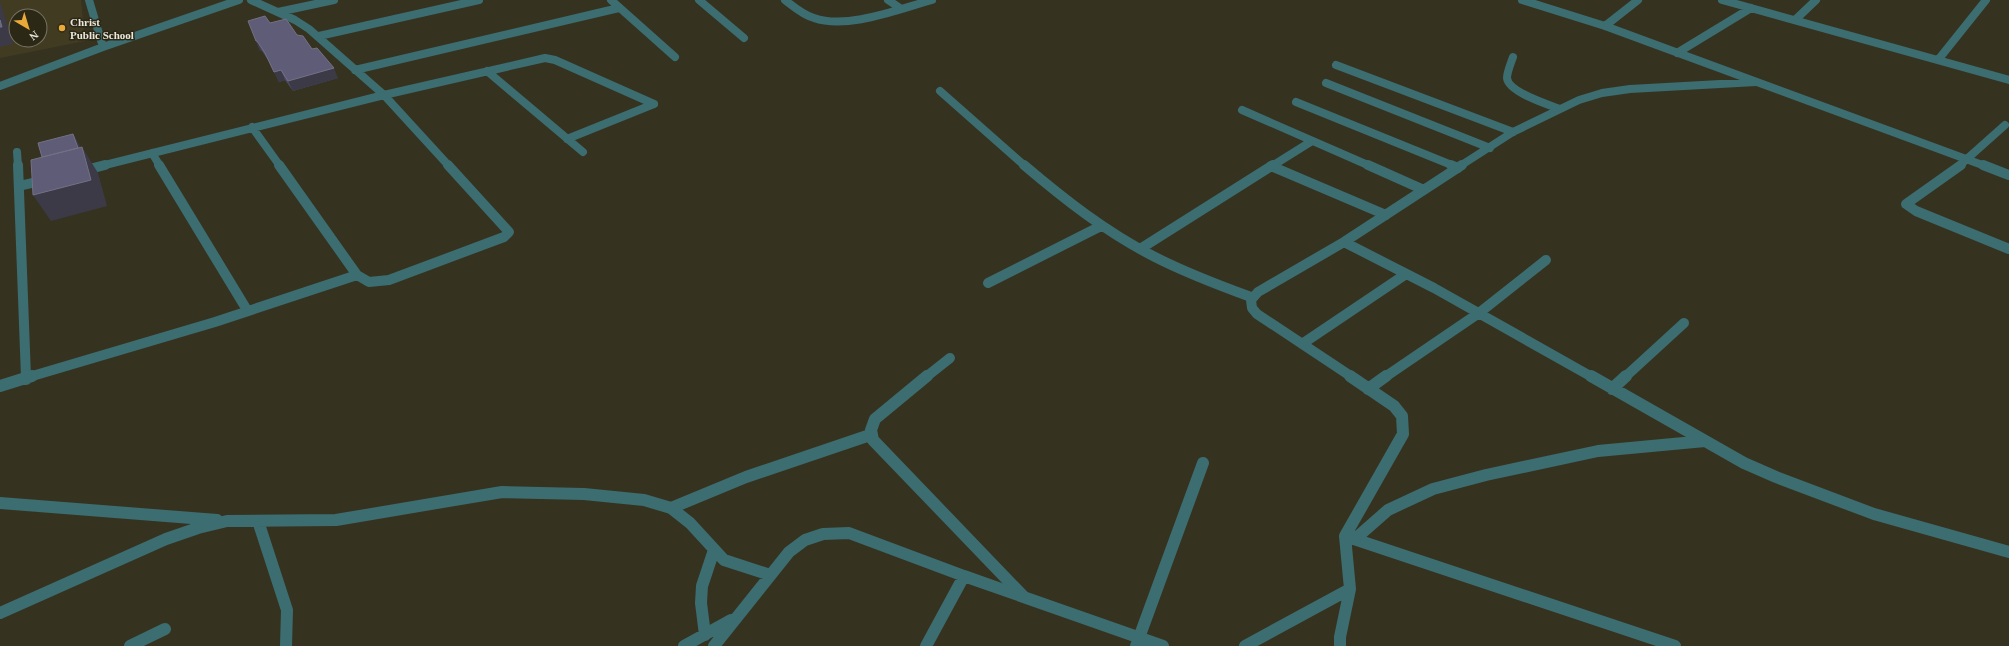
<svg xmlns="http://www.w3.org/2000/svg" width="2009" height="646" font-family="'Times New Roman',serif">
<rect width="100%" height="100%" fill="#363220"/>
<path fill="#413b22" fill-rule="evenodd" d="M0,0H81L85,41L0,58ZM16,16H40V40H16Z"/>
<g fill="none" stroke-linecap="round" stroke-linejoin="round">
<path stroke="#3c6d70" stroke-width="10" d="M926,377L950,358"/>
<path stroke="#3c6d70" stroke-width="12" d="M927,376L875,419L871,430L873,440L1023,596
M671,508L746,477L870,435"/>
<path stroke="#3c6d70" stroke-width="8" d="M89,0L103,47
M251,0L295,20L309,29L384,95L449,166
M611,0L675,57
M699,0L744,38
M785,0C794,7 803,15 814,18C847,30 899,9 932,0
M888,0L900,8
M1522,0L1605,26L1985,166
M1722,0L2009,80
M278,12L334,0
M1795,20L1816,0
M1605,26L1638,0
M319,36L479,0
M1677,53L1751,8
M1513,57C1511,63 1507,72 1507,78C1508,92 1549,105 1560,109
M1938,60L1986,0
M1336,65L1513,132
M355,70L619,8
M487,71L583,152
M1326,83L1490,148
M0,86L103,47L239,0
M940,91L1025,166
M1296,102L1454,166
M1242,110L1370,166
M252,127L280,166
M567,139L654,104
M17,152L18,166
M152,153L160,166
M101,166L384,95L545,58L555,60L654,104
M1272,166L1312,141
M1460,166L1513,132L1579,100L1602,93L1630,89L1756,82
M1959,166L2005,125"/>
<path stroke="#3c6d70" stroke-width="10" d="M18,165L26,377
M159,165L247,310
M279,165L357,275L369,282L389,280L504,237L509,232L448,165
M1024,165C1064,199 1106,232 1153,256C1184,272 1218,285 1251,297
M1368,165L1424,190
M1451,165L1458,168
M1961,165L1906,204L1916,211L2009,249
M1983,165L2009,175
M1271,166L1386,215
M82,171L105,165
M19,186L45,180
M1344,242L1434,288L1592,377
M1140,249L1273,165
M988,283L1101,226
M1302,344L1406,274
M29,377L215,322L357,275
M1352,377L1257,314L1252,308L1251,300L1258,292L1344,242L1462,165
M1385,377L1479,313L1546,260
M1625,377L1684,323"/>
<path stroke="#3c6d70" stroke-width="12" d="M26,376V379
M1591,376L1744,463L1776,477L1874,514L2009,552
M0,386L32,376
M1368,389L1386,376
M1612,389L1626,376
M0,503L217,520
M258,521L287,610L286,646
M1351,538L1675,646
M1355,539L1388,510L1433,489L1486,475L1598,451L1705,441
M964,576L1163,646
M0,613L166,539L198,528L227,521L336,520L502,492L584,494L644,500L671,508L690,523L724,560L770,575
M705,635L701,603L702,586L714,550
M130,646L165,629
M684,646L731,620
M714,646L789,552L805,540L823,534L849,533L964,576L926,646
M1136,646L1203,463
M1245,646L1350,589
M1340,646V637L1350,589L1345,536L1403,434L1402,416L1394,406L1350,376"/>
</g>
<path fill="#4e4b6a" d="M270,23L297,35L312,49L338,78L293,91L285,80L279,82L270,63L262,51H260L256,41Z"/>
<path fill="#3d3a47" d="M0,1L13,44L0,47Z
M256,41H257L262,51H260Z
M334,68L338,78L293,91L288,81Z
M281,70L285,80L279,82L274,72Z
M73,134L79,144L86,163L43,161Z
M82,147L98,173L107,206L51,221L33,195Z"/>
<path fill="#5e5c76" stroke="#747186" d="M265,16L270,23L286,19L297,35L303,36L312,49L317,48L334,68L288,81L281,70L274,72L265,53L257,41H256L248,21Z
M0,20L2,27H0Z
M73,134L78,148L42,157L38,143Z
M82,147L91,180L33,195L31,160Z"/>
<circle fill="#eaaa38" stroke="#2c2816" stroke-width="1.5" cx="62" cy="28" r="4"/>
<g text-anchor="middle" stroke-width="3" stroke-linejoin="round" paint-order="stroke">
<g font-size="11" font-weight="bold" fill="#e9e7db" stroke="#2c2816" text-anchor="start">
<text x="70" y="26">Christ<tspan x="70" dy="13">Public School</tspan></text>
</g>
</g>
<g transform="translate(28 28) rotate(142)"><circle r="19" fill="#2c2816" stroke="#787465"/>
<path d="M0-3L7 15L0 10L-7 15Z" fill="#eaaa38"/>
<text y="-6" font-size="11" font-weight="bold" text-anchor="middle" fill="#e9e7db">N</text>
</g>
</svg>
